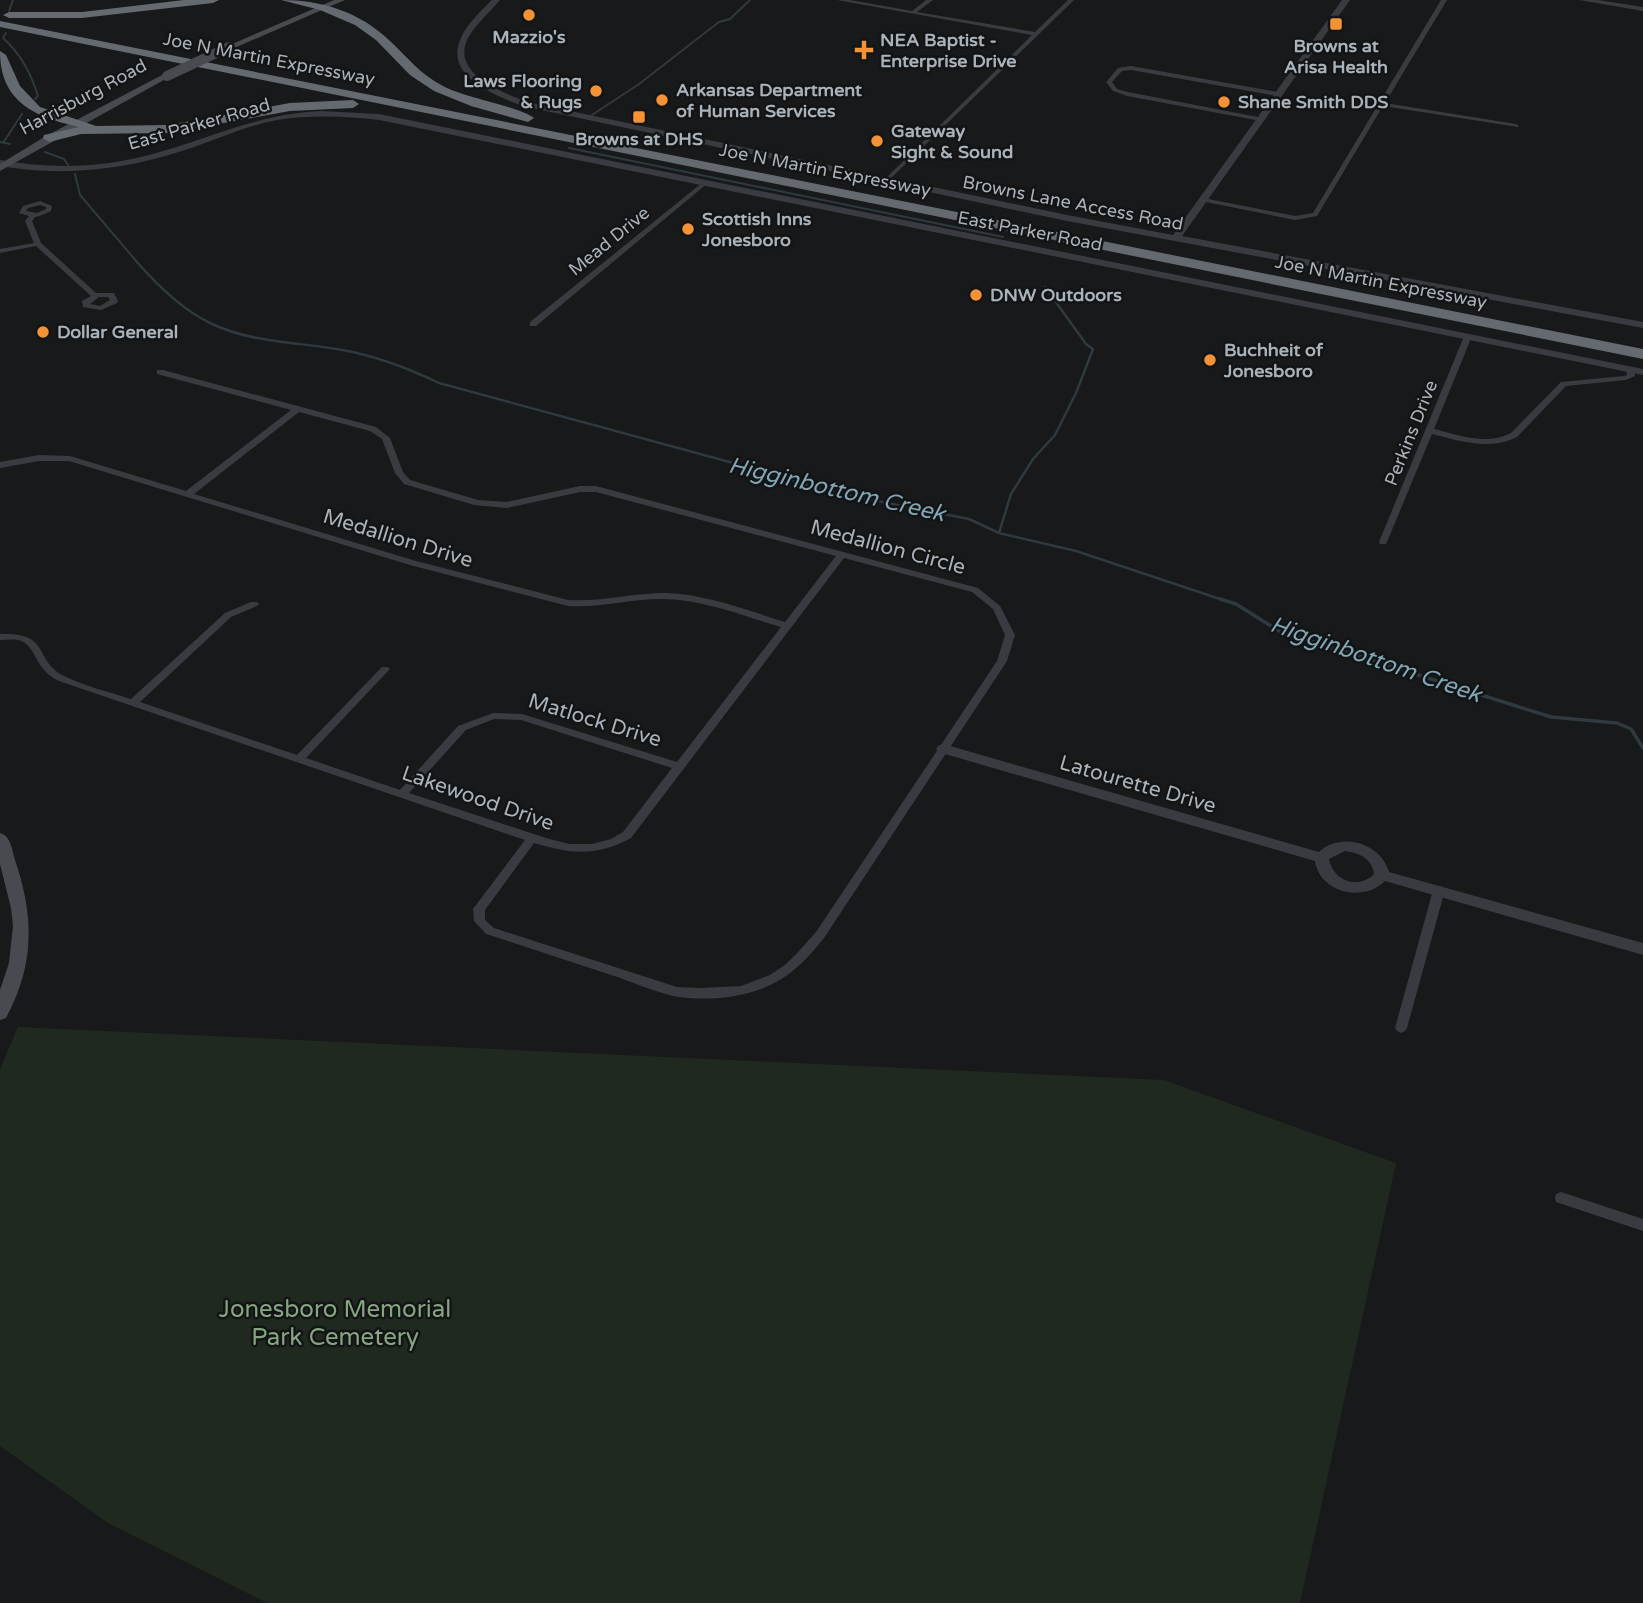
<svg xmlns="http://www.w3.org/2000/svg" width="1643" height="1603" font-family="'Varela Round',sans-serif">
<rect width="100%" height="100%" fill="#18191a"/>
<path fill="#202920" d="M18,1027L1164,1080L1396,1163L1300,1603H267L108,1523L0,1446V1069Z"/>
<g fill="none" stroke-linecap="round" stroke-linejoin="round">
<path stroke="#2e3a3f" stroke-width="2" d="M9,11L13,0
M6,33L3,38C21,54 31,73 38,96L35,99
M592,115L639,84L719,22L730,19L750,0
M0,142L10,144
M3,143L22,114
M569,148L1003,237
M45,152L64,159L68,165
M75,174L80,195L137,262"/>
<path stroke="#2e3a3f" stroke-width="2.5" d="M136,261C157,285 181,309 210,323C249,342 294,342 337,349C373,355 406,367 439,383L759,470L826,491L969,519L999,533L1076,551L1226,601
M999,533L1011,494L1033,459L1055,435L1076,393L1093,349L1086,344L1045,287"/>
<path stroke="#2e3a3f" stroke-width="3.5" d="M1220,599L1236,604L1279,631L1551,717L1617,723L1631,729L1643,748"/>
<path fill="#393b40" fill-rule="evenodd" d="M837,0H850L912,11L926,0H933L917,12L1035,32L1068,0H1074L885,184L882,182L883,181L1032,35Z
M1441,0H1447L1385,103L1516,124L1519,126L1518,127L1383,106L1317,216L1295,220L1201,201V199L1203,198L1295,216L1313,213Z
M1131,66L1278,92L1281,94L1278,96L1131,70L1122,71L1112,82L1117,89L1128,92L1263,118V120L1261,121L1127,96L1113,91L1106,82L1107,81L1118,68Z
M703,182L708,183L536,326H530V322Z
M40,201L52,206L51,211L40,216L35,217L32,221L41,243L96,293H114L118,301L117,303L101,310L83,307L82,301L91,296L36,246L0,253V249L34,243L25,221L29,216L19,213L23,206ZM40,205L46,207V209L37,213L26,211L28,208ZM99,297H108L110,300L100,306L90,304Z
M1465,334L1472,336L1434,429C1459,435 1486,446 1511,433L1561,382L1625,376L1627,375L1626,369L1630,367L1634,369L1635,376L1626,380L1566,386L1517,437C1489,451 1461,441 1432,434L1387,542L1386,544H1380L1379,542Z
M157,370H163L376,427L390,438L403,472L410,480L478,500L507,502L580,486H596L978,588L1000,606L1015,635L1007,661L824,938C815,949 806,960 795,969C764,996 718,1002 679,997C659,994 628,980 608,974C567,961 527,947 486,934L474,921L473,909L525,840L59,681C51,677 46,673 41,666C34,656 31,643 18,640C12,639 6,640 0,640V634C52,632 32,659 64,676C84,686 109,692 131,699L225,613L251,602H257L259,604L257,606L231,617L140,702L297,755L382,667H388L390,669L388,671L306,758L400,790L458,726L493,713L522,714L677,762L781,627C743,616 705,600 665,599C633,598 601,608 568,606L410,565L69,461H39L0,468V462L39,455L70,456L186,491L291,410L157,374ZM299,412L370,431L382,439L395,473L404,484L474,505L507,508L580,492H596L836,556L785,622C746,610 706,594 665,593C632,593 601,602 568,600L416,561L194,494ZM844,558L972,592L993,609L1005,635L997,661L816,932L800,950L785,965L770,975L741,986L701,988L677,987L494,928L485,920V910L534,843C571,854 596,857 631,838ZM494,719L521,720L672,768L623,832L611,839L592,844H569L546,838L409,793L466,730Z
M1439,886L1443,887L1445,890L1407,1028L1405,1031L1401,1033L1397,1031L1395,1028L1433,890L1435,887Z
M1561,1192L1643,1219V1231L1556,1202L1555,1198L1556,1194Z"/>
<path fill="#393b40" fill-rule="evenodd" d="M492,0H500C489,13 476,24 468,38C450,74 503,92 527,102L1067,215L1173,235L1342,0H1350L1182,236L1643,322V328L1067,221L522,106C498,96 447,78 459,43C464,26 480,12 492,0Z
M1579,0H1598L1643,7V11Z
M321,111L379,114L1643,369V375L379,120C345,116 311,115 277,120C245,126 216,140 185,150C124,170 63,177 0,166V160C50,169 100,168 149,155C210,139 256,114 321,111Z
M943,744L1319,852C1341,831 1381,843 1389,872L1643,943V955L1385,881C1363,903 1320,893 1315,861L938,752L936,749L938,746ZM1345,851C1359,853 1372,858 1374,874C1358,890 1333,881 1329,859Z"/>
<path fill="#474b50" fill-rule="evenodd" d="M334,0H345L232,49L225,47Z
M164,74L171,76L0,171V164L46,136Z
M0,833C11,836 12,850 15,860C34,916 35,964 6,1018L0,1020V990L9,963L13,926L11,908L0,864Z"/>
<path fill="#656a71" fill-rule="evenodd" d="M184,0H219L213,3L82,18H9L3,15L9,12H82Z
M281,0C322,0 360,12 390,41C407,57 421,75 443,86C465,98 521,107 534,118L528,122L471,106L434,91L410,75L376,40L355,25L320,10Z
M0,21L1643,349V359L0,27Z
M0,51L6,55L20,86L40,107L96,126L168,125L290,103L353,100L359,104L353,108L290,111L168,133L81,134L49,142L43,138L44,135L79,127C36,117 0,103 0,51Z"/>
<path stroke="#474b50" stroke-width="10" d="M167,76L229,47"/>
</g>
<g fill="#f49237" stroke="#131415" stroke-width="2.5">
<circle cx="529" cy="15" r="7"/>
<rect x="1329" y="17" width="14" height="14" rx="3.5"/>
<path d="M860.5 39.5h7v7h7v7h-7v7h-7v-7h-7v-7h7z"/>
<circle cx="596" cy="91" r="7"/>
<circle cx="662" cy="100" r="7"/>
<circle cx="1224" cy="102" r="7"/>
<rect x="632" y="110" width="14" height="14" rx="3.5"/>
<circle cx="877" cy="141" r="7"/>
<circle cx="688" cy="229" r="7"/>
<circle cx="976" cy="295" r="7"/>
<circle cx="43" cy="332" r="7"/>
<circle cx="1210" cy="360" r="7"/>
</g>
<g text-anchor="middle" stroke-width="5" stroke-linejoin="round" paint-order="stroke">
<g font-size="18" font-weight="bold" fill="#aab2ba" stroke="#131415" text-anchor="start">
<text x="529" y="43" text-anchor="middle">Mazzio's</text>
<text x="880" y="46">NEA Baptist -<tspan x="880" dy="21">Enterprise Drive</tspan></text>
<text x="1336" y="52" text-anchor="middle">Browns at<tspan x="1336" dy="21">Arisa Health</tspan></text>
<text x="582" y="87" text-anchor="end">Laws Flooring<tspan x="582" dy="21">&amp; Rugs</tspan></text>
<text x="676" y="96">Arkansas Department<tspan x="676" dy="21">of Human Services</tspan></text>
<text x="1238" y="108">Shane Smith DDS</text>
<text x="891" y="137">Gateway<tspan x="891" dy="21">Sight &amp; Sound</tspan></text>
<text x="639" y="145" text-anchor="middle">Browns at DHS</text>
<text x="702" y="225">Scottish Inns<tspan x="702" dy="21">Jonesboro</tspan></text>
<text x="990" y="301">DNW Outdoors</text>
<text x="57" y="338">Dollar General</text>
<text x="1224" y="356">Buchheit of<tspan x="1224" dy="21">Jonesboro</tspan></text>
</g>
<g font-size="18" fill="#aab2ba" stroke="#131415">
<text transform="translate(269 59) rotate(11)" y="6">Joe N Martin Expressway</text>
<text transform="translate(83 97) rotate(-28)" y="6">Harrisburg Road</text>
<text transform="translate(199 124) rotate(-16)" y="6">East Parker Road</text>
<text transform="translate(825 170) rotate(11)" y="6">Joe N Martin Expressway</text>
<text transform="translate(1073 203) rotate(11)" y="6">Browns Lane Access Road</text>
<text transform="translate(1030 231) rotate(11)" y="6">East Parker Road</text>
<text transform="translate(609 241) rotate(-39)" y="6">Mead Drive</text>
<text transform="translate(1381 282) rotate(11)" y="6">Joe N Martin Expressway</text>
<text transform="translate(1411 433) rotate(-68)" y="6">Perkins Drive</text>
</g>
<g font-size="21" fill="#aab2ba" stroke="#131415">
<text transform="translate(398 538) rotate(17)" y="7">Medallion Drive</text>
<text transform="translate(888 547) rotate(15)" y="7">Medallion Circle</text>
<text transform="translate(595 720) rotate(17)" y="7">Matlock Drive</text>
<text transform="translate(1138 784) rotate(16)" y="7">Latourette Drive</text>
<text transform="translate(478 798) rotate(19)" y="7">Lakewood Drive</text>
</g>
<g font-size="23" font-style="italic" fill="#82a6b5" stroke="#131415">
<text transform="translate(837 489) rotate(13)" y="8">Higginbottom Creek</text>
<text transform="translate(1376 659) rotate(19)" y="8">Higginbottom Creek</text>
</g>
<g font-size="24" fill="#86a581" stroke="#131415">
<text x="335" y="1317">Jonesboro Memorial<tspan x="335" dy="28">Park Cemetery</tspan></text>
</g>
</g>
</svg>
